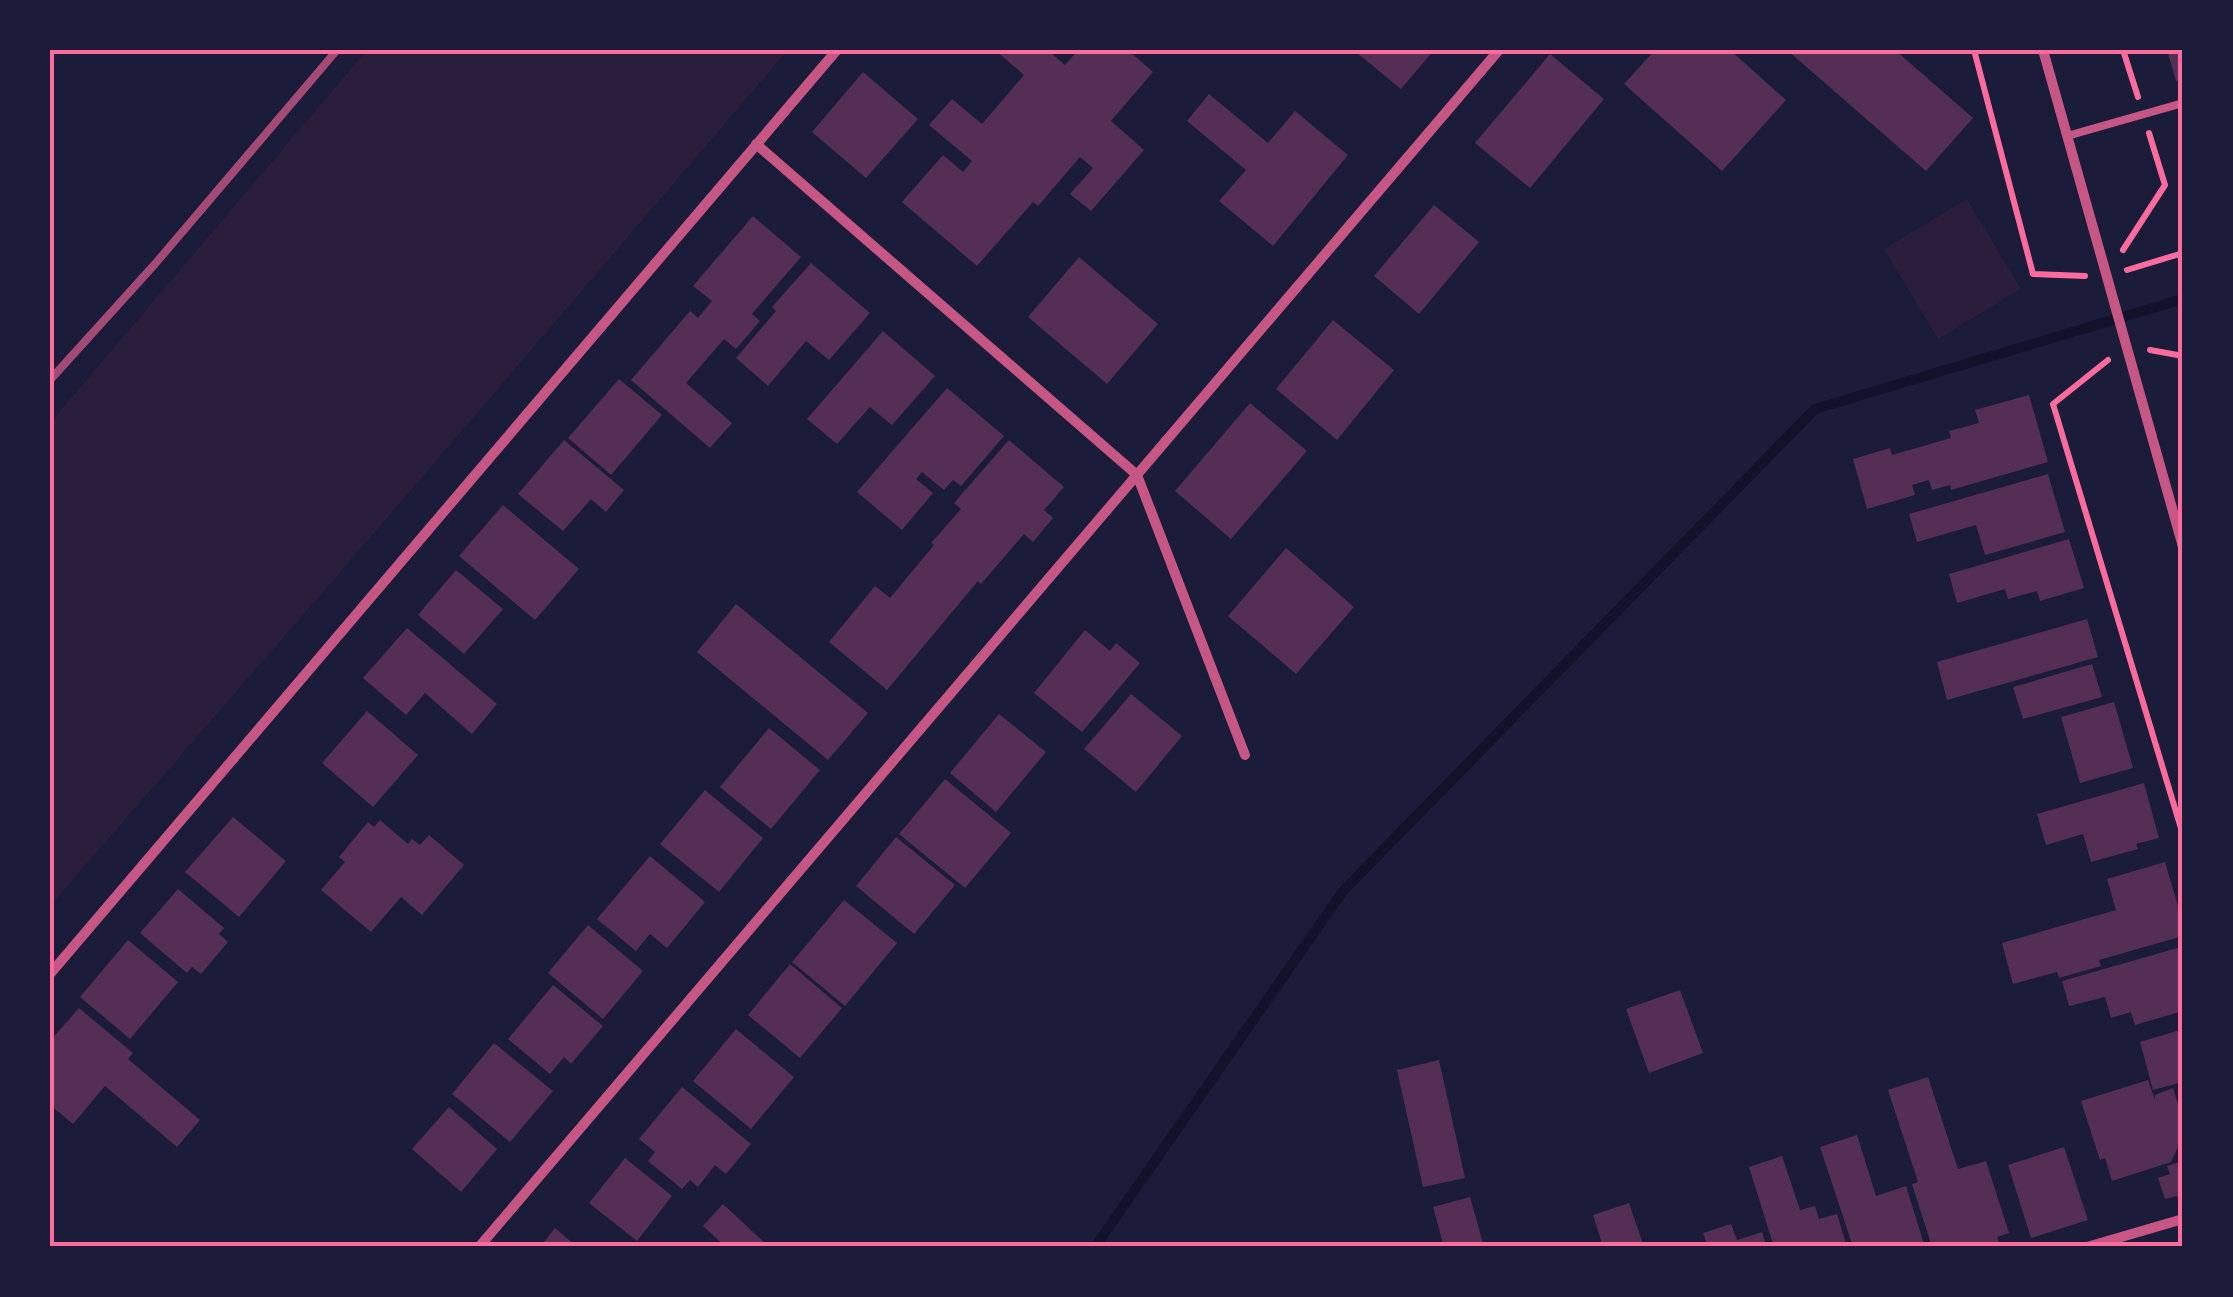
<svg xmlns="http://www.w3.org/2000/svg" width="2233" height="1297" font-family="'Exo 2',sans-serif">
<rect width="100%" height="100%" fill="#1b1b3a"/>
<path fill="#2a1e3b" d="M367,50H788L401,502L50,906V423Z
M1967,199L2021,289L1938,339L1884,249Z"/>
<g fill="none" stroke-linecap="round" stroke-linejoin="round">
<path stroke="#12122b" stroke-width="10" d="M1095,1247L1343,891L1815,409L2183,299"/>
</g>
<path fill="#542f53" d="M995,50H1048L1065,65L1078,50H1128L1153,72L1111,121L1144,150L1091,211L1070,194L1093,168L1080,157L1038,206L1033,202L977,266L902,202L943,155L963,172L972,161L929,125L952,99L982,124L1024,75Z
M1360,50H1434L1401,89L1357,53Z
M1655,50H1730L1786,100L1722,171L1624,84Z
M1787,50H1895L1973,118L1926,171Z
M2167,50H2183V79L2176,81Z
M1550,54L1604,99L1530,188L1475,143Z
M863,72L918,119L866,178L812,132Z
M1209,94L1268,143L1295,111L1348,155L1273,246L1219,201L1246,170L1187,121Z
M1434,205L1479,242L1419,314L1374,276Z
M753,216L801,257L752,314L760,321L736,349L724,339L686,383L732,423L710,448L631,380L690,311L698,318L712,301L693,286Z
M1079,257L1158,324L1107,384L1028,317Z
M811,263L870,313L829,360L806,341L768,386L736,358L776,311L772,307Z
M1333,320L1394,370L1337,440L1276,389Z
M883,331L935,376L892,425L870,407L837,444L807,419Z
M619,379L662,415L611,475L568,438Z
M947,388L1004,436L961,486L953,480L944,490L922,472L916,479L933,493L902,530L857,492Z
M2029,395L2048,462L1951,490L1950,485L1932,490L1929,480L1912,485L1915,495L1867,509L1853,459L1890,448L1892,455L1951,438L1949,431L1979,423L1975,410Z
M1250,403L1307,451L1231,539L1175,491Z
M564,440L624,490L606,512L591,499L563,531L518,494Z
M1009,440L1064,487L1044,510L1053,518L1033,542L1024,534L981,584L978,581L887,690L829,642L875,586L890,598L934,545L931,543L961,509L954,503Z
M2048,474L2065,532L1985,555L1976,525L1917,542L1909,514Z
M503,505L579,569L535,620L459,556Z
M2069,539L2084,588L2040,601L2037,591L2008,599L2005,589L1957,603L1949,574Z
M1286,548L1354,607L1296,674L1228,616Z
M456,570L503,609L464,654L418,615Z
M736,604L868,713L828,760L697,652Z
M2087,619L2098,657L1947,700L1937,662Z
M407,628L497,704L472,734L425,693L406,715L363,678Z
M1085,630L1110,651L1116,643L1140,663L1082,732L1034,693Z
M2092,664L2102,697L2023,719L2013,687Z
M1131,694L1182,736L1136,792L1084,749Z
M2114,702L2133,768L2080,783L2061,717Z
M367,711L418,755L373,807L322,763Z
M999,714L1046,752L996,812L950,773Z
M769,728L820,770L771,829L720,787Z
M945,779L1011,833L965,888L899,834Z
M2144,783L2159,838L2136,844L2138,849L2091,862L2083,834L2046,845L2037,814Z
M705,790L763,838L719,892L660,844Z
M233,817L286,861L239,917L185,872Z
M380,820L408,844L412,839L420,845L429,835L464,865L422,915L401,897L371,932L321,890L345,862L339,857L368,822L374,827Z
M896,837L955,885L914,934L856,886Z
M650,856L705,902L667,948L650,934L636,951L597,919Z
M2165,862L2183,923V936L2099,960L2101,966L2059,978L2057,972L2013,984L2002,943L2116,910L2107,879Z
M178,889L224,928L219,934L228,942L201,974L192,967L187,973L140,933Z
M844,900L897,943L845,1006L792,962Z
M588,925L643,971L603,1019L548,973Z
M128,940L178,982L130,1039L80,997Z
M2181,947L2183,952V1011L2135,1025L2131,1012L2111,1018L2105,997L2069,1006L2062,981Z
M790,964L842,1008L800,1058L748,1015Z
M553,985L603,1026L571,1064L564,1057L550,1074L508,1039Z
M1680,990L1703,1053L1649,1073L1626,1009Z
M79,1008L133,1053L128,1059L200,1120L177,1147L105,1086L73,1124L50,1105V1071L54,1067L50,1064V1041Z
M736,1029L794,1077L751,1129L693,1081Z
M2183,1029V1082L2153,1090L2140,1042Z
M494,1043L553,1091L510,1142L452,1094Z
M1439,1060L1465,1178L1423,1187L1397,1070Z
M1928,1077L1958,1169L1986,1161L2009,1233L1997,1237L2001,1247H1932L1912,1184L1918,1182L1888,1090Z
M2148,1080L2155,1100V1095L2173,1088L2183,1120V1136L2171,1162L2112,1181L2105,1158L2100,1160L2081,1101Z
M682,1087L751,1144L726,1174L715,1165L698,1187L690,1180L682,1189L648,1161L655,1152L639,1139Z
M449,1107L497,1149L461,1192L412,1149Z
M1857,1135L1876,1196L1906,1186L1925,1247H1853L1820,1147Z
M2064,1147L2088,1220L2031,1238L2008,1165Z
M1782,1156L1800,1210L1815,1206L1819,1219L1837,1214L1847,1247H1774L1749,1167Z
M625,1158L672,1196L637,1241L589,1203Z
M2183,1161V1200L2179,1201L2177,1196L2165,1199L2158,1178L2170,1174L2167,1166Z
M1470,1197L1484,1247H1444L1433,1207Z
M1629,1203L1644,1247H1603L1593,1215Z
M723,1204L769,1247H726L703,1226Z
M1731,1224L1737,1240L1762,1232L1767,1247H1708L1703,1233Z
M555,1228L577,1247H540Z"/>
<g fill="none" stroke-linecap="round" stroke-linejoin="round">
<path stroke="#ff6b9d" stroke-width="6" d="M1974,50L2033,274L2085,276
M2123,50L2138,97
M2123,250L2165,185L2149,133
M2127,270L2183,253
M2150,350L2183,356
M2108,360L2053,404L2183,835"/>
<path stroke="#c65784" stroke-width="8" d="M2067,136L2183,103"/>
<path stroke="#c65784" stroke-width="10" d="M2043,50L2183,547
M756,144L1137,475L1245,755
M50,974L837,50
M479,1247L1499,50
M2087,1247L2183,1219"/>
<path stroke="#a44b75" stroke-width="8" d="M50,380L155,264L337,50"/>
</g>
<rect width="2233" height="1297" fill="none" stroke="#1b1b3a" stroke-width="105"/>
<rect x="52" y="52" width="2128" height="1192" fill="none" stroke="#ff6b9d" stroke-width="4"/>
</svg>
